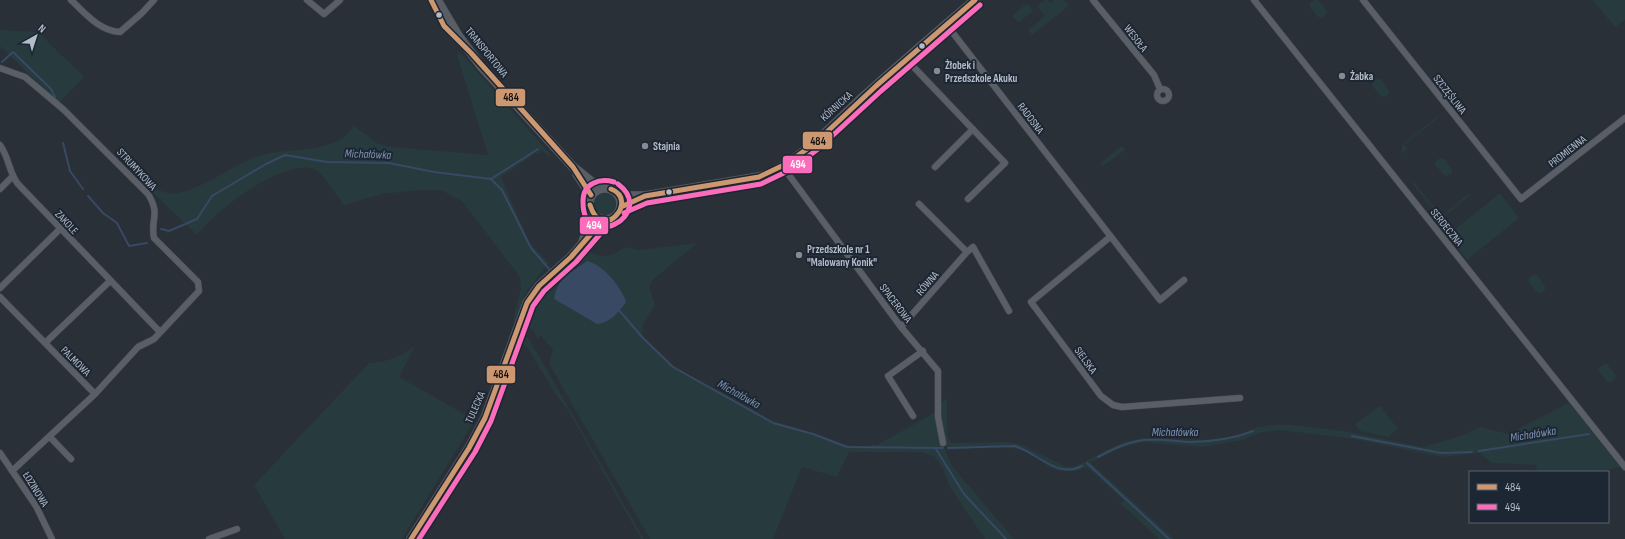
<svg xmlns="http://www.w3.org/2000/svg" width="1625" height="539" font-family="'Sofia Sans Condensed',sans-serif">
<rect width="100%" height="100%" fill="#2a3038"/>
<path fill="#273a3e" fill-rule="evenodd" d="M1045,0H1048L1050,3L1054,0H1064L1069,6L1032,35L1028,30L1045,16L1037,6Z
M1314,0H1318L1327,11L1326,14L1322,18L1318,17L1310,7V3Z
M1592,0H1625V20L1615,27Z
M1027,3L1033,11L1018,23L1012,16Z
M0,30L38,32L84,77L59,103L0,46Z
M460,52L551,155L549,157L543,151L538,154L536,153L501,177L529,242L549,263L526,292L515,320H513L521,289L520,277L462,201L441,190H420L382,194L344,205C338,197 321,170 312,168C278,162 217,210 197,235L141,181C151,186 166,196 178,193C207,187 230,166 258,156C285,148 316,153 341,139C346,136 350,130 354,126L377,143L390,147L488,155L457,55Z
M1377,79H1381L1389,90V93L1385,97L1381,96L1372,86L1373,82Z
M1439,115L1438,118L1404,145L1407,149L1401,154L1403,144Z
M1122,146L1125,150L1102,167L1100,163Z
M1440,158L1444,159L1452,169V173L1447,176L1444,175L1435,165L1436,161Z
M1414,182L1438,212L1446,214L1440,218L1412,183Z
M594 204a11 11 0 1 1 22 0a11 11 0 1 1-22 0Z
M1500,193L1519,218L1468,259L1469,262L1446,233L1448,231L1450,233Z
M1468,194L1470,195L1448,213L1447,211Z
M697,243L653,280L649,286L655,305L643,324L642,333L645,339L673,366L773,421L814,433L846,445L870,447L871,444L877,445L931,415L937,409L938,432L952,466L1014,539H985L950,487L943,469L934,456L920,452H849L837,477L802,467L773,539H650L552,369L549,363L553,350L540,335L538,339L533,330L526,326L524,323L533,302L551,282L588,251C604,259 610,257 625,247L639,250ZM559,283L622,308L610,319L597,324L554,299Z
M1533,275H1537L1545,286V290L1541,293L1537,292L1528,282L1529,278Z
M520,334L527,337L532,344L644,539H641L568,410L556,395L527,347L523,343L518,347L516,345Z
M415,346L399,377L475,420L402,539H285L254,485L369,363C388,362 400,357 415,346Z
M1606,363L1616,375L1615,379L1611,382H1607L1597,369Z
M947,398V434L951,443L1008,442L1022,445L1066,467L1076,466L1121,443L1143,438L1202,440L1238,436L1258,427L1275,425H1294L1344,431L1423,447L1461,436L1481,427L1508,434L1569,403L1620,467L1595,472H1538L1535,465L1492,463L1479,453L1442,457L1354,439L1279,430L1259,433L1243,440L1202,447L1143,442L1121,448L1090,462L1174,539H1159L1120,503L1124,501L1087,467C1046,483 1045,452 1011,448C991,446 969,449 949,450C940,439 941,420 939,406Z
M1378,407H1381L1398,429L1388,437L1360,431L1355,424Z"/>
<path fill="#384963" d="M587,261C602,264 622,287 626,302C619,312 610,323 597,324L554,299C557,278 572,272 587,261Z"/>
<g fill="none" stroke-linecap="round" stroke-linejoin="round">
<path stroke="#384963" stroke-width="2" d="M2,62L13,52L51,89L55,97
M63,143L70,171L83,189
M491,179L538,149
M88,196L103,213L117,223L129,246L147,243
M161,229L169,231L197,219L212,196L266,164L285,155L327,162L389,163L434,172L491,179L502,190L531,248L549,269
M618,309L642,337L673,367L773,423L813,434L847,447L943,448
M1352,436L1441,453L1472,452
M948,448L1015,446C1038,453 1057,479 1082,466
M936,449L964,494L1006,539
M1479,451L1589,434
M1098,457C1113,449 1127,442 1144,440C1159,439 1175,441 1190,442C1212,442 1232,439 1253,431
M1087,463L1169,539"/>
<defs>
<path id="street" d="M71,0C85,13 99,31 120,32L142,13L154,0
M307,0L324,14L340,0
M1093,0L1154,75L1160,89
M1254,0L1625,467
M1363,0L1521,199L1625,118
M946,24L1160,300L1184,280
M906,59L1005,163L968,199
M0,68L25,77L64,110L148,194C161,215 150,219 154,238L198,282L199,291L154,339L138,347L95,394L12,471
M1157 95a6 6 0 1 1 12 0a6 6 0 1 1-12 0Z
M0,145C9,157 9,173 18,184L160,332
M783,167L901,327L938,371V417L943,443
M935,167L973,129
M0,189L12,177
M919,204L967,252
M1110,237L1031,302L1101,396L1113,405L1122,407L1240,398
M0,288L60,229
M0,297L95,394
M901,327L967,252L973,247L1009,311
M45,343L110,281
M913,416L888,376L923,351
M50,437L71,459
M0,453L36,506L52,539
M209,539L237,529"/>
<path id="secondary" d="M437,0L459,37L481,66L573,167L599,188
M577,174L591,195
M589 204a16 16 0 1 1 32 0a16 16 0 1 1-32 0Z
M620,196H645L759,177C795,167 834,124 862,98C899,65 937,32 975,0
M621,207L645,196
M583,242L593,215
M411,539L469,448L485,418L527,303L539,286L571,257L603,220"/>
</defs>
<use href="#street" stroke="#484c53" stroke-width="7"/>
<use href="#secondary" stroke="#484c53" stroke-width="10"/>
<use href="#street" stroke="#5a5e66" stroke-width="6"/>
<use href="#secondary" stroke="#595d64" stroke-width="9"/>
<defs>
<path id="bus-1" d="M431,0L444,26L471,53L573,167L591,195
M590,205C602,244 640,200 611,189
M621,207L645,196L759,177L786,164L814,144L876,86L975,0
M411,539L469,448L485,418L527,303L539,286L571,257L603,220"/>
<path id="bus-2" d="M614,182C600,178 583,183 583,201C582,255 658,214 618,184
M624,213L647,203L761,184L790,170L818,149L881,91L980,5
M419,539L475,452L491,421L533,306L544,291L576,262L608,225"/>
</defs>
<use href="#bus-1" stroke="#1d2633" stroke-width="8"/>
<use href="#bus-2" stroke="#1d2633" stroke-width="8"/>
<use href="#bus-1" stroke="#cd976f" stroke-width="5"/>
<use href="#bus-2" stroke="#fb6dba" stroke-width="5"/>
</g>
<g fill="#b4bcc9" stroke="#1d2633" stroke-width="1.5">
<circle cx="439" cy="15" r="3.5"/>
<circle cx="922" cy="46" r="3.5"/>
<circle cx="669" cy="192" r="3.5"/>
</g>
<g fill="#848b96" stroke="#1d2633" stroke-width="1.5">
<circle cx="937" cy="71" r="4"/>
<circle cx="1342" cy="76" r="4"/>
<circle cx="645" cy="146" r="4"/>
<circle cx="799" cy="255" r="4"/>
</g>
<g text-anchor="middle" stroke-width="4" stroke-linejoin="round" paint-order="stroke">
<g font-size="11" fill="#b4bcc9" stroke="#1d2633">
<text transform="translate(1136 38) rotate(52)" y="4">WESOŁA</text>
<text transform="translate(487 52) rotate(51)" y="4">TRANSPORTOWA</text>
<text transform="translate(1450 94) rotate(52)" y="4">SZCZĘŚLIWA</text>
<text transform="translate(836 106) rotate(-42)" y="4">KÓRNICKA</text>
<text transform="translate(1031 118) rotate(53)" y="4">RADOSNA</text>
<text transform="translate(1567 151) rotate(-38)" y="4">PROMIENNA</text>
<text transform="translate(137 169) rotate(47)" y="4">STRUMYKOWA</text>
<text transform="translate(67 222) rotate(47)" y="4">ZAKOLE</text>
<text transform="translate(1447 227) rotate(51)" y="4">SERDECZNA</text>
<text transform="translate(927 283) rotate(-49)" y="4">RÓWNA</text>
<text transform="translate(896 303) rotate(53)" y="4">SPACEROWA</text>
<text transform="translate(1086 360) rotate(54)" y="4">SIELSKA</text>
<text transform="translate(76 361) rotate(45)" y="4">PALMOWA</text>
<text transform="translate(475 407) rotate(-66)" y="4">TULECKA</text>
<text transform="translate(36 489) rotate(58)" y="4">ŁOZINOWA</text>
</g>
<g font-size="11" font-weight="bold" fill="#b4bcc9" stroke="#1d2633" text-anchor="start">
<text x="945" y="69">Żłobek i<tspan x="945" dy="13">Przedszkole Akuku</tspan></text>
<text x="1350" y="80">Żabka</text>
<text x="653" y="150">Stajnia</text>
<text x="807" y="253">Przedszkole nr 1<tspan x="807" dy="13">"Malowany Konik"</tspan></text>
</g>
<g font-size="12" font-style="italic" fill="#7c92b1" stroke="#1d2633">
<text transform="translate(368 154) rotate(2)" y="4">Michałówka</text>
<text transform="translate(739 394) rotate(29)" y="4">Michałówka</text>
<text x="1175" y="436">Michałówka</text>
<text transform="translate(1533 434) rotate(-9)" y="4">Michałówka</text>
</g>
</g>
<g stroke="#1d2633" stroke-width="1.5">
<rect x="495" y="88" width="31" height="19" rx="4" fill="#cd976f"/>
<rect x="802" y="131" width="31" height="19" rx="4" fill="#cd976f"/>
<rect x="782" y="155" width="31" height="19" rx="4" fill="#fb6dba"/>
<rect x="579" y="216" width="30" height="19" rx="4" fill="#fb6dba"/>
<rect x="486" y="365" width="30" height="19" rx="4" fill="#cd976f"/>
</g>
<g font-size="11" text-anchor="middle" font-weight="bold" fill="#fff">
<text x="798" y="168">494</text>
<text x="594" y="229">494</text>
</g>
<g font-size="11" text-anchor="middle" font-weight="bold" fill="#111">
<text x="511" y="101">484</text>
<text x="818" y="145">484</text>
<text x="501" y="378">484</text>
</g>
<rect x="1469" y="471" width="140" height="52" fill="#1d2633" stroke="#59626f"/>
<rect x="1477" y="484" width="20" height="6" fill="#cd976f" stroke="#59626f"/>
<text x="1505" y="491" font-size="12" fill="#b4bcc9">484</text>
<rect x="1477" y="504" width="20" height="6" fill="#fb6dba" stroke="#59626f"/>
<text x="1505" y="511" font-size="12" fill="#b4bcc9">494</text>
<g transform="translate(36 36) rotate(39)" stroke="#1d2633" stroke-width="3" paint-order="stroke">
<path d="M0-3L7 15L0 10L-7 15Z" fill="#b4bcc9"/>
<text y="-6" font-size="11" font-weight="bold" text-anchor="middle" fill="#b4bcc9">N</text>
</g>
</svg>
